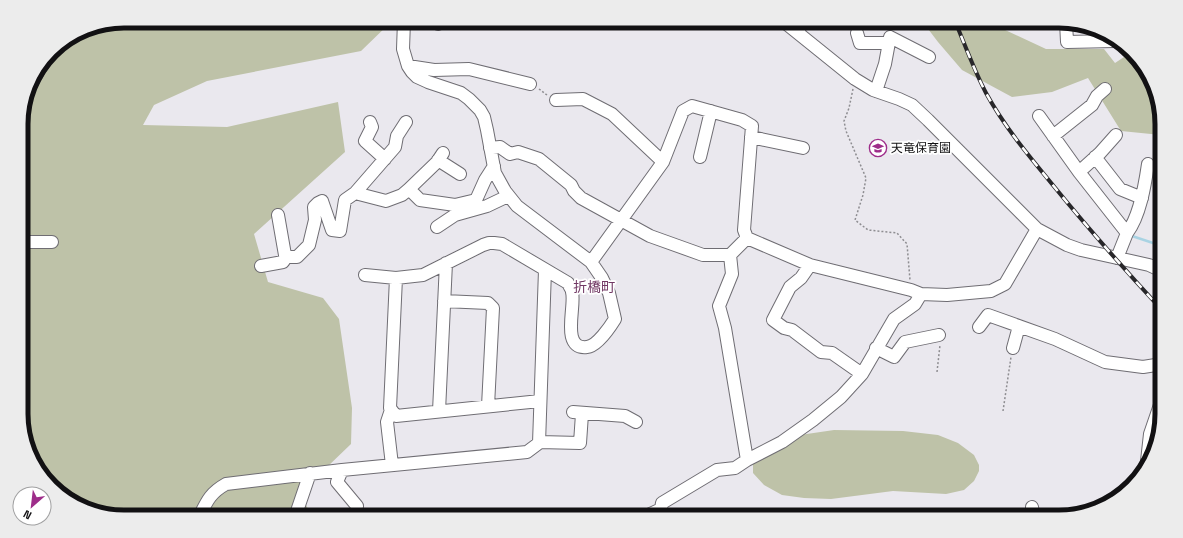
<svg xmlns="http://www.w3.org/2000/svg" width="1183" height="538" font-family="'Space Grotesk','Noto Sans JP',sans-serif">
<rect width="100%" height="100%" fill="#eae8ee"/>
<path fill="#bec2a8" d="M124,21H391V22L361,51L207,81L154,105L143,125L227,127L338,102L345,152L254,234L268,282L323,298L339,319L352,408L351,444L300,493L312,517H124L85,509L43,477L22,427L21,117L32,79L56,47L85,29Z
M922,21H986L1046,49H1104L1115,63L1130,53L1141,62L1161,111V135L1121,131L1088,78L1052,92L1012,97L962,70L938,42Z
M834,430L903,431L938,435L958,443L974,455L979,465V471L974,481L964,490L946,494L893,491L831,499L804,498L782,495L764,485L753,473V462L800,435Z"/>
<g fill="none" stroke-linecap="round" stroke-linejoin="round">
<path stroke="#a9d3e3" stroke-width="2.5" d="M1132,236L1162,246"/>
<defs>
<path id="minor" d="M404,21L403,49L408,66L412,72L417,77L428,82L461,93L469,99L480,110L484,117L487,130L495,173L505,191L517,206L591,262L602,278L609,293L615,319C610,327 597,346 587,347C560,350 576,306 572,292C572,289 569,286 568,283L502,244L494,243H489L483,245L423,275L396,278L390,408L396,416L540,401
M434,21L438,24
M783,21L855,79L873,90L899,99L912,105L928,120L1037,229L1067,245L1081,250L1149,265L1162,271
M1066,22L1067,42L1114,41
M798,33L802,21
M857,33L860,43H888
M408,66L434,70L469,69L530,84
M30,86L42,65
M876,91L885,64L890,37L929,57
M556,100L583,99L612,114L663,162
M1039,116L1079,172L1127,233L1117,258
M370,122L372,127L365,141L385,159
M406,122L397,136L395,147L355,193L386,201L402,195L409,189
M1053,136L1092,105L1097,96L1105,89
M751,137L803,148
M490,148L500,147L510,154L518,152L539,159L571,185L574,191L581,198L650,236L703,255H730L747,238
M443,153L437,162L409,189L420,200L455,205L476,200L485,180L494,166
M700,157L711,111
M1095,157L1120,189L1142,198
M438,160L460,174
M1079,172L1100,153L1116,135
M278,215L285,255L290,257H297L309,245L315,220L314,207L318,203L322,201L332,230L340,231L345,200L355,193
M437,227L455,215L487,206L508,196
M1127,233C1140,216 1145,185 1148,164
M22,242H52
M730,255L732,274L719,306L725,328L747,460
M591,262L663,162L683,111L692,106L742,120L752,126L744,230L747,238L810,265L911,290L921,294L947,295L991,291L1005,284L1037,229
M810,265L801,278L790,287L773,320L784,328L792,330L821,352L832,353L862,374
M261,266L283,262L287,256
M365,275L396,278
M444,301L488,303L493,308L488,406
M979,327L988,315L1055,339L1105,362L1143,367L1162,364
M876,348L894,357L905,342L939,335
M1013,348L1019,326
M391,410L387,422L392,465
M439,411L446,263
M573,412L625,416L636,422
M539,442L580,443L582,414
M1147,461L1150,434L1162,399
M1032,507L1034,517
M199,517C207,501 210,493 226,484L342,470
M295,517L310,473
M355,517L357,506L337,482L342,470L527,452L539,443L545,270
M644,517L661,509L662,503L717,470L735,468L747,460L782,442L813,420L841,397L862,374L894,319L915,304L921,294"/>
</defs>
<use href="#minor" stroke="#6f6d73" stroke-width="14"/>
<path stroke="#8e8d91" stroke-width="1.5" stroke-dasharray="2 2" stroke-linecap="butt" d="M539,89L547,95
M853,89L849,108L844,121L846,131L866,178L863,195L855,220L868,230L897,233L907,244L910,280
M937,372L940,345
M1003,411L1011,357"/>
<use href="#minor" stroke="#fff" stroke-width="12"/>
<defs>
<path id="rail" d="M955,21C965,45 974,70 986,93C1004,126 1028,155 1052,184C1087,227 1124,269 1162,310"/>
</defs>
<use href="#rail" stroke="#28272a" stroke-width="4"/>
<use href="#rail" stroke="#fff" stroke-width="2.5" stroke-dasharray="8" stroke-linecap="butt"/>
</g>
<defs>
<symbol id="school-ring" viewBox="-11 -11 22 22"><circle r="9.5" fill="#fff" stroke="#9e2d8a" stroke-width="1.5"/><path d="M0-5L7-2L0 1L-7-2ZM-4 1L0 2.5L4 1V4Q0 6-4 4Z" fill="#9e2d8a"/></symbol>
</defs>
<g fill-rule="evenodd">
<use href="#school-ring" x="868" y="138" width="20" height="20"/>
</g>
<g text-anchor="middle" stroke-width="3.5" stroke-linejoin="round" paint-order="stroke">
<g font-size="12" fill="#121113" stroke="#fff" text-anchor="start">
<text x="891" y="152">天竜保育園</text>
</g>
<g font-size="14" fill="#713864" stroke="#fff">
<text x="594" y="292">折橋町</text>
</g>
</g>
<path d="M0 0H1183V538H0ZM124 28H1059A96 96 0 0 1 1155 124V414A96 96 0 0 1 1059 510H124A96 96 0 0 1 28 414V124A96 96 0 0 1 124 28Z" fill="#ececec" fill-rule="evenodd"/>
<path fill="none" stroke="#121113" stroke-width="5" d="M124 28H1059A96 96 0 0 1 1155 124V414A96 96 0 0 1 1059 510H124A96 96 0 0 1 28 414V124A96 96 0 0 1 124 28Z"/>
<g transform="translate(32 506) rotate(208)"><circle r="19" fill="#ffffff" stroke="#a0a0a1"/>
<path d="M0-3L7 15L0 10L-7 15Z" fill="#9e2d8a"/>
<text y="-6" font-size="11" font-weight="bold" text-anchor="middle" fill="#121113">N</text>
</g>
</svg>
